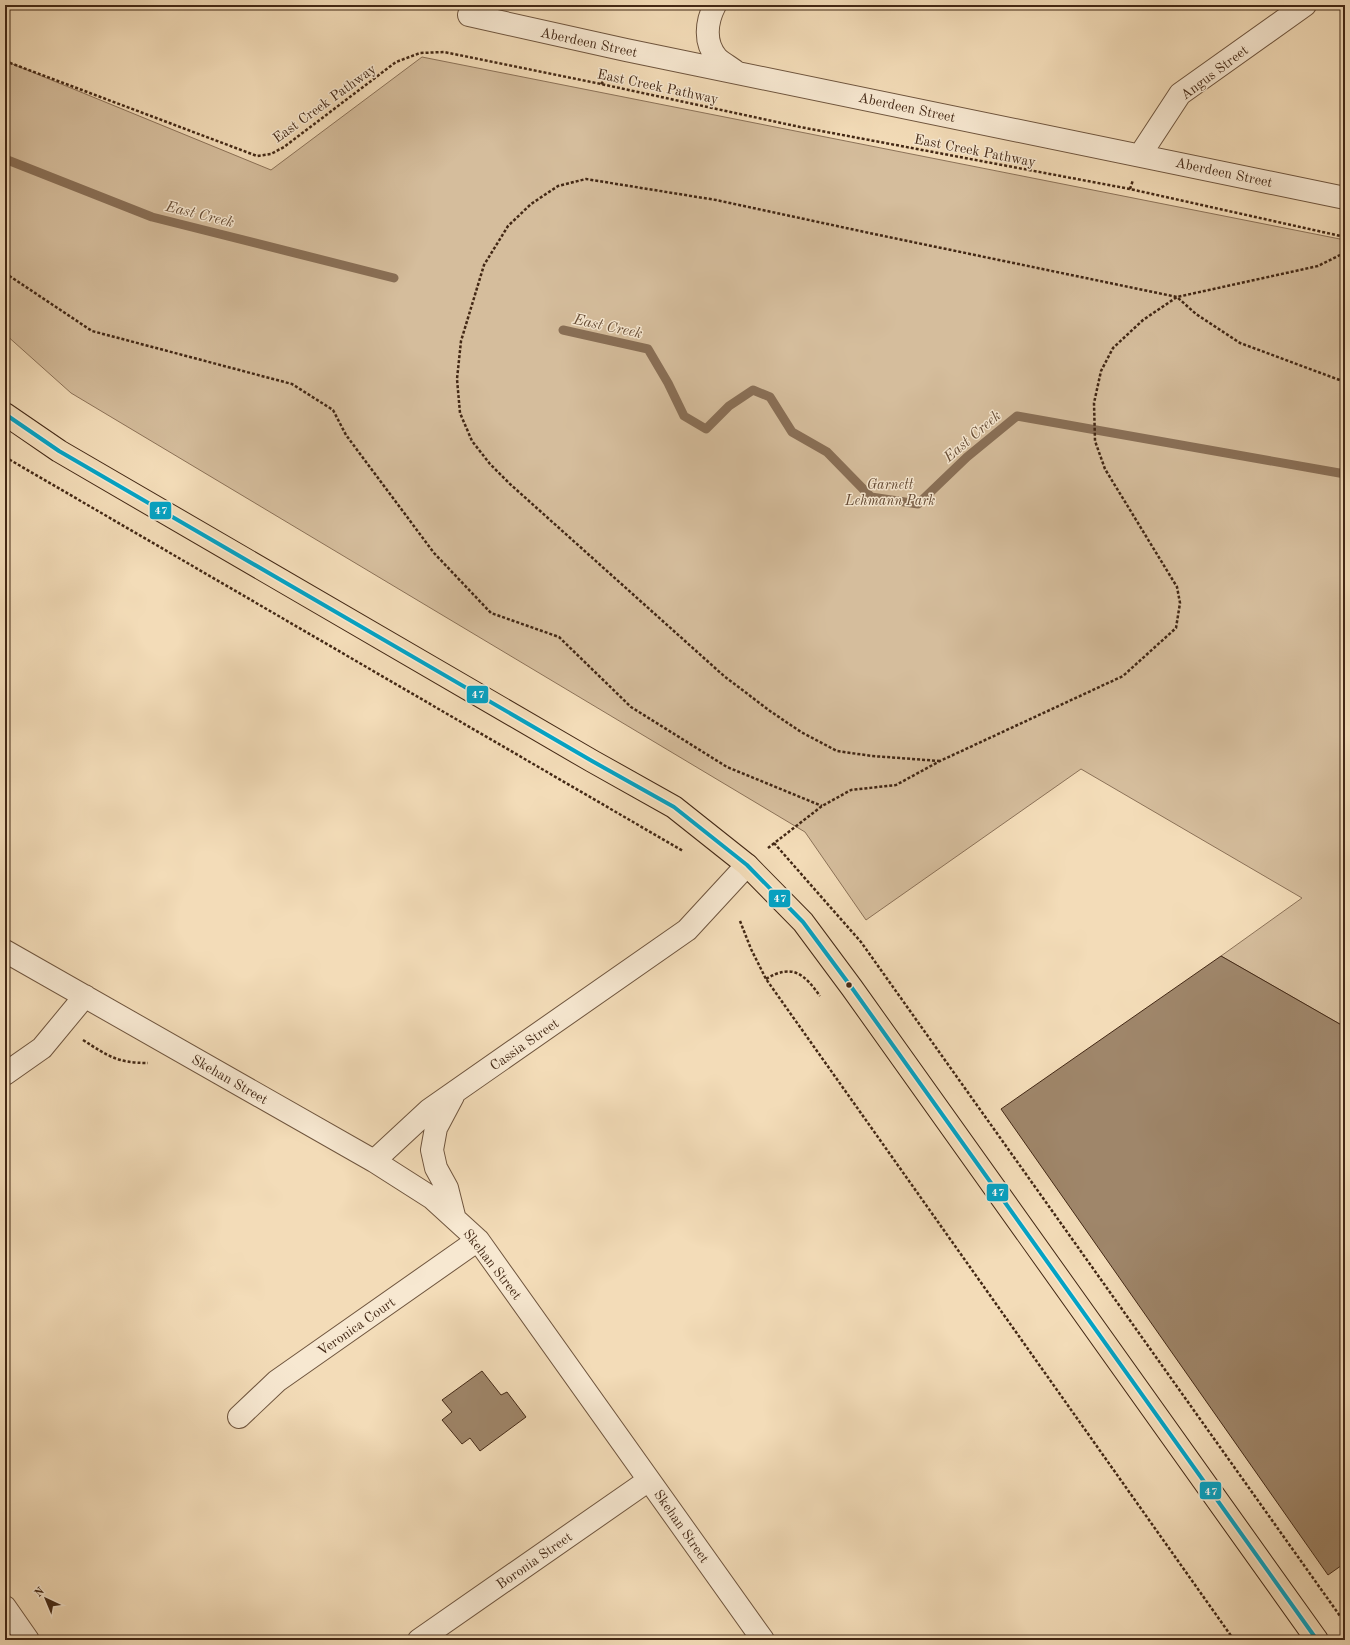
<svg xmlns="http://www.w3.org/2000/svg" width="1350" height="1645" font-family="'Old Standard TT',serif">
<rect width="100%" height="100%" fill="#f3dcb8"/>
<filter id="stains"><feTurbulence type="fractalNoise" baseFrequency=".005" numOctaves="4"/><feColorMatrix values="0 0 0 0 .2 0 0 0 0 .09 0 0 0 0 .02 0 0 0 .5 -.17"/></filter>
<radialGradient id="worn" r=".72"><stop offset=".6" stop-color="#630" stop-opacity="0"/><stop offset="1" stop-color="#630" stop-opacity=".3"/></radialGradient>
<path fill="#d5bd9c" stroke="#8c7258" d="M422,57L1345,240V1027L1221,956L1302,898L1081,769L866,920L805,832L71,393L5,334V61L271,170Z"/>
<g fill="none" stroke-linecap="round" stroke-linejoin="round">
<path stroke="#896f56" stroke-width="9" d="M5,159L152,217L394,278
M563,330L648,349L668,383L684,416L706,429L729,406L753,390L770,397L792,432L827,452L871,497L918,504L967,457L1017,416L1345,474"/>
</g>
<path fill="#9f866a" stroke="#432815" d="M1221,956L1345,1027V1563L1328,1575L1001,1109Z
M482,1371L501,1395L507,1392L526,1417L480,1451L470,1438L462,1444L442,1420L452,1412L442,1400Z"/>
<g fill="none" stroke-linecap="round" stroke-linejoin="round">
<defs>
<path id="minor" d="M715,5C706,22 704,43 717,58C722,63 730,67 735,71
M469,15L626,50L1345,198
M1140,155L1180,94L1305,5
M5,951L374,1161L432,1198L478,1240L763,1640
M5,1074L42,1048L85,996
M453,1096L436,1128L432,1150L436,1168L447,1188L454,1216
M374,1161L429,1110L687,930L747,865
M239,1417L277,1381L478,1240
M5,1607L28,1640
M419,1640L649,1480"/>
<path id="major" d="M5,414L59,451L592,761L674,807L747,865L803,922L852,988L1317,1640"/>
</defs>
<use href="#minor" stroke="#6f553e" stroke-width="24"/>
<use href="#major" stroke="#432815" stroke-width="24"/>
<path stroke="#432815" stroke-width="2.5" stroke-dasharray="3 2" stroke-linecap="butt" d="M5,61L257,156L271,154L284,147L396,62L420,53L444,52L601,84L800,127L1130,189L1345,237
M601,84L610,73
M1130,189L1133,180
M5,273L92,331L292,384L333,410L346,435L434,553L491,613L559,637L631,707L727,767L822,806
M5,457L683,851
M940,761L872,756L837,751L801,732L770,711L724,676L510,484L490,464L472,441L460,413L457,379L461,341L484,265L508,226L531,204L558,186L586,179L716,200L874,234L1177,297L1196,314L1240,343L1345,382
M774,843L861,942L1345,1623
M768,848L822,806L851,790L896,785L940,761L1123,676L1176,628L1180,603L1177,587L1105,469L1095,441L1094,403L1101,371L1113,348L1143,320L1177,297L1318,266L1340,255L1345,242
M740,921L751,949L766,979L1234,1640
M766,979C793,963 804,974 820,996
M83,1040C108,1056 117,1063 148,1063"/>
<use href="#minor" stroke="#f7e8d1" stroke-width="22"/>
<use href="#major" stroke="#f3dcb8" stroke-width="22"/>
<defs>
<path id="bus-1" d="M5,414L59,451L592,761L674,807L747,865L803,922L852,988L1317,1640"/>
</defs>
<use href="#bus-1" stroke="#f7e8d1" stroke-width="7"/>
<use href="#bus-1" stroke="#03a3c5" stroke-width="4"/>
</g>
<circle fill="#432815" stroke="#f7e8d1" stroke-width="1.5" cx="849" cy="985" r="3.5"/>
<g text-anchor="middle" stroke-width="3" stroke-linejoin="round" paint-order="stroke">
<g font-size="14" fill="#432815" stroke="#f7e8d1">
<text transform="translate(589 42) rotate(12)" y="5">Aberdeen Street</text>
<text transform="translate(1214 72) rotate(-37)" y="5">Angus Street</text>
<text transform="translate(658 86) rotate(12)" y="5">East Creek Pathway</text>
<text transform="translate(324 103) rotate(-36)" y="5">East Creek Pathway</text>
<text transform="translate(907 107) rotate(12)" y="5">Aberdeen Street</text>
<text transform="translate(975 150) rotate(11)" y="5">East Creek Pathway</text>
<text transform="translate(1224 172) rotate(12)" y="5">Aberdeen Street</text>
<text transform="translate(524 1044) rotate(-35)" y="5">Cassia Street</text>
<text transform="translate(230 1079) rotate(30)" y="5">Skehan Street</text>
<text transform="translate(493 1264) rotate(52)" y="5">Skehan Street</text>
<text transform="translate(356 1326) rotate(-35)" y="5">Veronica Court</text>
<text transform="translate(682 1526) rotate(55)" y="5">Skehan Street</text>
<text transform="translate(534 1560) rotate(-35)" y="5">Boronia Street</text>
</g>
<g font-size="14" font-style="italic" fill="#604630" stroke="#f7e8d1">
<text x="890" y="489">Garnett<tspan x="890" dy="16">Lehmann Park</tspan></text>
</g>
<g font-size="15" font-style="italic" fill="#664c35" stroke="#f7e8d1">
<text transform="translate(200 214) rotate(14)" y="5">East Creek</text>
<text transform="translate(608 326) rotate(12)" y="5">East Creek</text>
<text transform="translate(972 436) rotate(-41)" y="5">East Creek</text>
</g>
</g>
<g stroke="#f7e8d1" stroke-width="1.5">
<rect x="149" y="501" width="23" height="19" rx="4" fill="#03a3c5"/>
<rect x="466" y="685" width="23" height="19" rx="4" fill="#03a3c5"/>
<rect x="768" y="889" width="23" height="19" rx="4" fill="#03a3c5"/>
<rect x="986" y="1183" width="23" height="19" rx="4" fill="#03a3c5"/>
<rect x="1199" y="1481" width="23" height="19" rx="4" fill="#03a3c5"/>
</g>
<g font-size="11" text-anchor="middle" font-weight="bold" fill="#fff">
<text x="161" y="514">47</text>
<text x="478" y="698">47</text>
<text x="780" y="902">47</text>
<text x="998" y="1196">47</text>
<text x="1211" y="1495">47</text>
</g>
<rect width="1350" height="1645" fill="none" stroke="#f3dcb8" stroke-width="20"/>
<rect x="6" y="6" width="1338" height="1633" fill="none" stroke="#432815" stroke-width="2"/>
<rect x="10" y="10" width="1330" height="1625" fill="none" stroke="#432815"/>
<g transform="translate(46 1599) rotate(316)" stroke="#f7e8d1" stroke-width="3" paint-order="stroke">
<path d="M0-3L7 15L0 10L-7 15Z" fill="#432815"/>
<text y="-6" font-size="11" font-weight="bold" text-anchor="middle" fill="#432815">N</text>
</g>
<rect width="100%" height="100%" filter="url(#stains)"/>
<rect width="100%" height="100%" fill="url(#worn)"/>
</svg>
